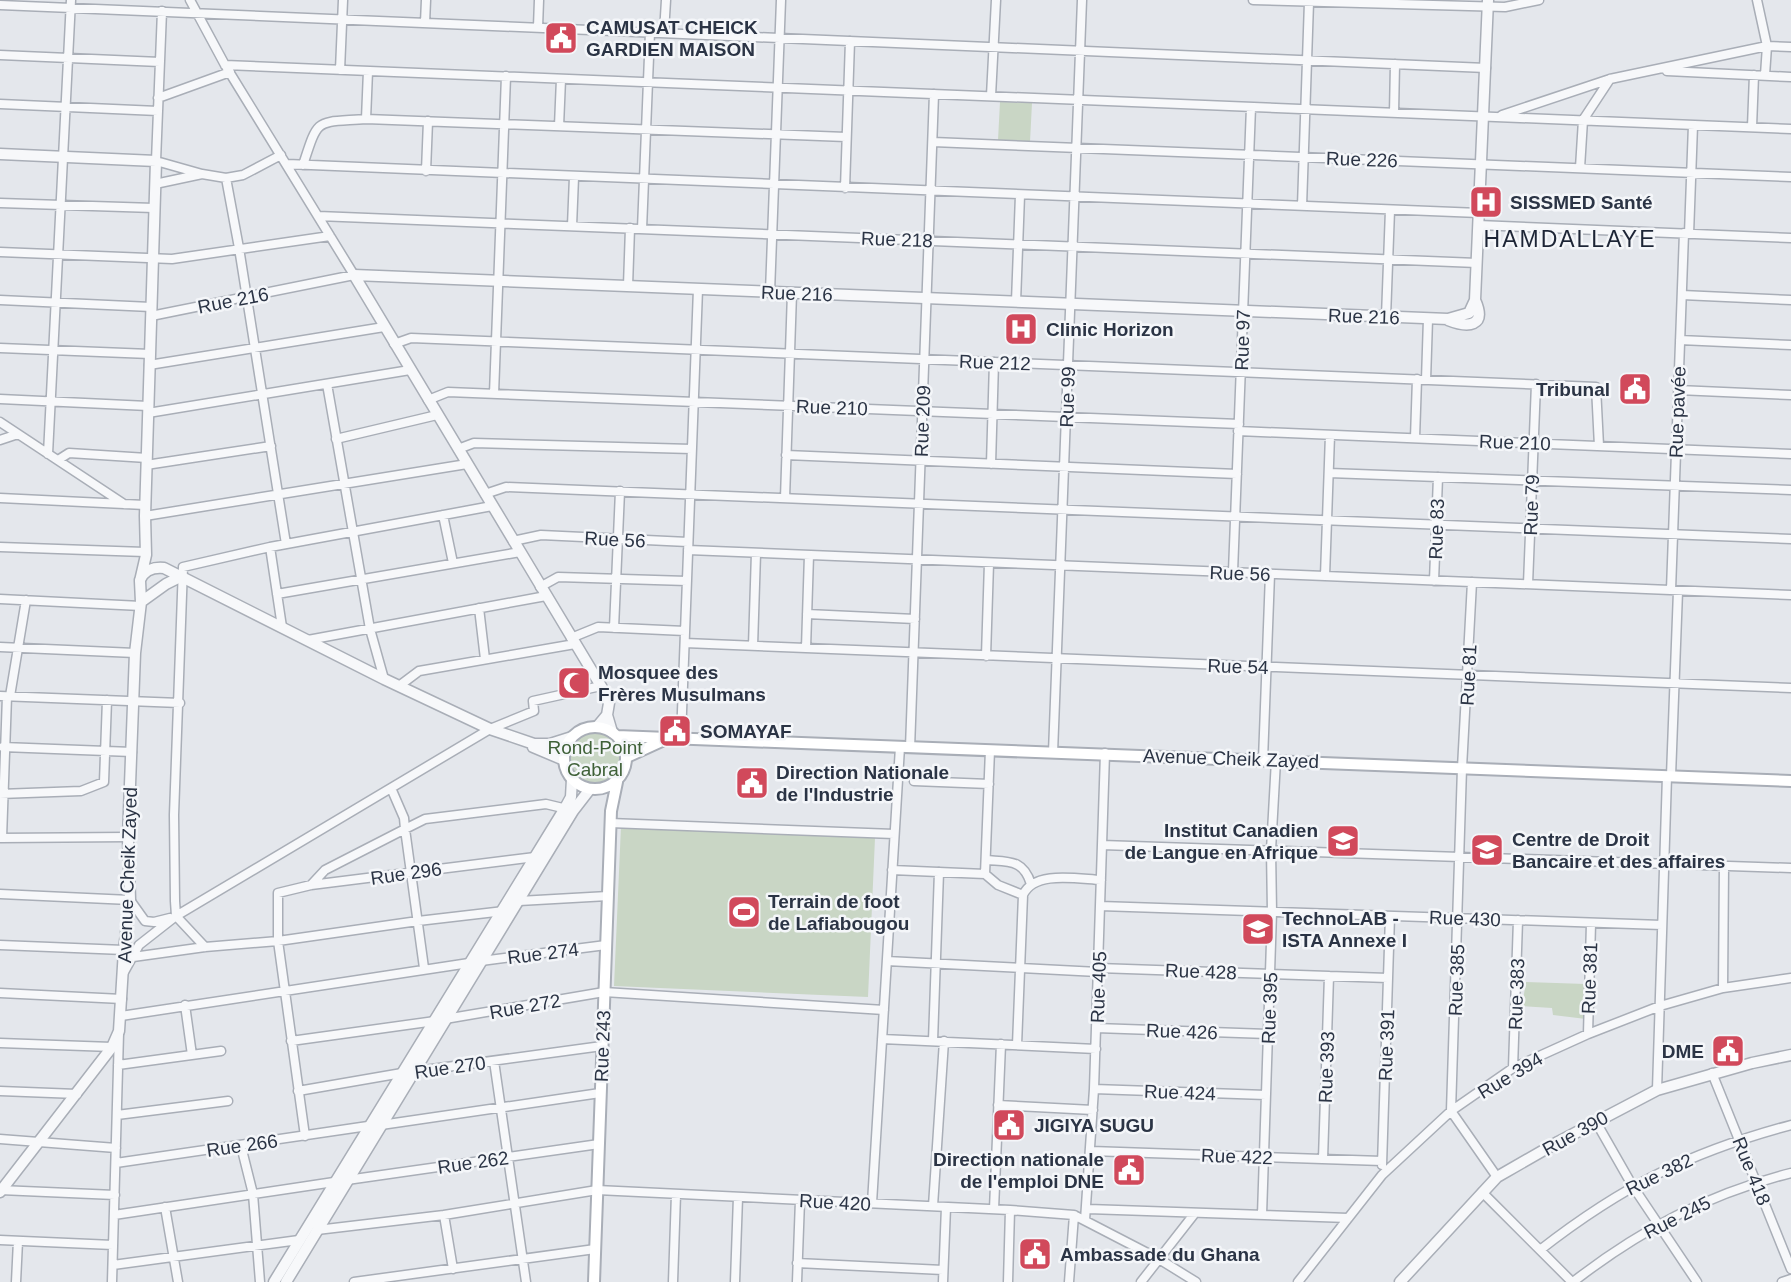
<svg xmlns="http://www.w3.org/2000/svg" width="1791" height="1282" font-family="Helvetica,sans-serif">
<rect width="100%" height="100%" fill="#e4e7ec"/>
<path fill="#c9d6c5" d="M1000,102L1032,103L1030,142L998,140Z
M570 758a25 25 0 1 1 50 0a25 25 0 1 1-50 0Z
M621,826L875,838L868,997L614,986Z
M1526,982L1586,984V1019L1553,1015L1552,1008L1522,1006Z"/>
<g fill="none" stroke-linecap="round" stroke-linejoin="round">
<defs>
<path id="minor" d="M1253,0L1505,7L1539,0
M1757,0L1767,46L1765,75
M0,5L1486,68
M162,11L156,161L202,174
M425,23L426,0
M538,27L539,0
M664,33L666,0
M0,55L160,62
M225,65L1791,129
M340,70L343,0
M1667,71L1791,77
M991,96L996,0
M158,98L230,72
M0,104L158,111
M1394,113L1395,64
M1502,115L1610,79L1767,46L1791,47
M366,119L368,71
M559,126L561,79
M1752,127L1754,75
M933,142L1791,177
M287,164L1479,213
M303,165C319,116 315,123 366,119L846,137
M1580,168L1583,120L1610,79
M426,171L428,121
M226,178L239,248L286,544
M155,184L202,174L226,178L243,175L281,155
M845,188L850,41
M0,203L154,208
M1302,206L1309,2
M318,216L1477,263
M1478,225L1791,238
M572,226L574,177
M642,229L650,32
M1689,234L1693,125
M0,252L172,259L330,236
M628,286L630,228
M770,292L781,0
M1682,295L1791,300
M0,300L151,307
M1016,302L1020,195
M151,316L354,275L225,65L190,0
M1386,317L1390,210
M1680,340L1791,345
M394,344L411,338L1596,387L1599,446
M0,348L150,354
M149,365L384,327
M1426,380L1428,319
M327,384L370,629L384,679
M1678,390L1791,395
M494,394L506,76
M0,399L148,406
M428,400L448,392L1239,424
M148,413L410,370
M0,422L124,504
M1238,431L1791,454
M1415,438L1417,379
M336,439L437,415
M0,440L18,434
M458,449L474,443L692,449
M48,454L71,0
M786,455L1237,474
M58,460L69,453L147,458
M991,464L994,362
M146,465L271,446
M1329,473L1791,490
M485,494L506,487L1791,539
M0,498L145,505
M785,498L792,293
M443,515L453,563
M145,516L467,464
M513,541L541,535L688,542
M0,547L145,552
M270,547L282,627
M688,550L1791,595
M1233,572L1251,107
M1325,576L1330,435
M1434,581L1438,477
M1472,582L1462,768L1451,1111L1497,1177
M1528,584L1536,384
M540,587L558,577L687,581
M1671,590L1684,233
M277,594L520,552
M0,599L141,606
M479,608L485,659
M807,614L915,619
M614,628L620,491
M571,638L598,627L685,631
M308,640L546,596
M685,643L1791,688
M753,646L756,553
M0,647L135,653
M806,648L809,555
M986,656L989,563
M399,686L419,671L575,644
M0,696L180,703
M10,696L26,600
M681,738L698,289
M3,747L132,752
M910,748L934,94
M1053,753L1082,0
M1263,760L1270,574
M1671,776L1678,591
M914,781L989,784
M0,794L81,791L104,782L107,700
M610,823L894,834
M0,838L128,837
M2,838L7,696
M1102,845L1791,868
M986,860C1009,862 1023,859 1031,884
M892,870L985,874L998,885L1023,895
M985,874L990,750
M311,885L325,870L405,829L404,818L391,788
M0,894L130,900L145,921L154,922L170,918
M519,901L608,896
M1100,906L1662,925
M0,945L124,950
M205,947L176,916L175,901L174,815L183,567L270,547L492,506
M133,957L205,947L278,941L418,921L504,911
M481,961L606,945
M887,961L1098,972
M424,968L405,829L425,819L546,804L571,810
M1098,968L1388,978
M124,972L139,945L176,916L490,729L534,711L533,701L601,686
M1723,988L1724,866
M0,993L122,999
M185,1005L192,1055
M121,1016L469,963
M445,1019L604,992L884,1010
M1096,1028L1268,1034
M1588,1034L1591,923
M882,1039L1096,1049
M291,1041L435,1021
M933,1041L939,872
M0,1043L112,1047
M1017,1045L1023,895C1034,870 1078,879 1101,880
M494,1061L526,1282
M118,1065L221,1051
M1513,1068L1518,920
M1712,1073L1791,1269
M1094,1089L1266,1095
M1657,1090L1667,776
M0,1091L77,1094
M298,1091L402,1073L602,1046
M998,1105L1093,1110
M117,1115L228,1101
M1596,1122L1632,1185L1697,1282
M381,1125L600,1093
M305,1136L278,941V893L311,885L535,857
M0,1139L116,1148
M241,1146L253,1194L260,1282
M1091,1151L1382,1161
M1323,1159L1329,976
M116,1163L368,1126
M1382,1165L1390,916
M347,1180L599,1144
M0,1190L115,1195
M1482,1192L1572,1282
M872,1203L900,747
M933,1206L944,1041
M165,1207L178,1282
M994,1209L1001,1044
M1088,1209L1348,1218
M114,1215L334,1182
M444,1215L453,1269
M1262,1215L1272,912L1271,850L1276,760
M1085,1220L1094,1089L1105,753
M317,1230L444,1215L597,1190L1010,1210L1074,1215L1159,1259L1196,1282
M0,1240L113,1245
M1540,1250C1622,1186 1690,1152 1791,1125
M797,1263L943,1270
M113,1265L299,1240
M16,1282L18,1241
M112,1282L119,1033
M354,1282L595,1249
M673,1282L676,1194
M735,1282L738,1197
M797,1282L800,1200
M943,1282L946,1207
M1008,1282L1010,1210
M1069,1282L1074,1215
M1141,1282L1195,1213
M1298,1282L1382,1175L1451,1111L1513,1068L1588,1034L1660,1006L1723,988L1791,978
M1573,1282C1640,1230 1708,1194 1791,1173
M1782,1282L1791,1279"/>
<path id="tertiary" d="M0,154L156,161L145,516L146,555L140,581L141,602L135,653L128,837L130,900L124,950L119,1031L112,1047L0,1192
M354,275L1448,319L1469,313L1475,300
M354,275L601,686L609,703L607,715L612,732
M1448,320C1468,328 1487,327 1475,300L1488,0
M140,580C144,570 154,567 164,568L384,679L490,729L534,744H550L572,737
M141,602L166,584L180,577
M597,727L607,715
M533,747L564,760
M274,1282L565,808L571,797L572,779
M286,1282L573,811L590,789
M1400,1282L1497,1177L1558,1142L1657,1090L1752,1063L1791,1055"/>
<path id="secondary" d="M564 758a31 31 0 1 1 62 0a31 31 0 1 1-62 0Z
M617,736L1791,781
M627,757L662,741
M594,1282L611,811L617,782"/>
</defs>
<use href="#minor" stroke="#a9aeb7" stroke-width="11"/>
<use href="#tertiary" stroke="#a9aeb7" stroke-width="13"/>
<use href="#secondary" stroke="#a9aeb7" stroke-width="14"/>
<use href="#minor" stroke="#f7f8fa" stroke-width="8"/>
<use href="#tertiary" stroke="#f7f8fa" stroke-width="10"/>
<use href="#secondary" stroke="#fff" stroke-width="10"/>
</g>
<defs>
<symbol id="civic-square" viewBox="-11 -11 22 22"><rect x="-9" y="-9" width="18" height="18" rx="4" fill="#d1495b" stroke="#f4f6f9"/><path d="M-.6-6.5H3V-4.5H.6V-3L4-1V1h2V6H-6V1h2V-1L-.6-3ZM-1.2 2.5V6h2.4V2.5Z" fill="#fff"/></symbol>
<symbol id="hospital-square" viewBox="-11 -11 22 22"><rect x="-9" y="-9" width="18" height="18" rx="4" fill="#d1495b" stroke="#f4f6f9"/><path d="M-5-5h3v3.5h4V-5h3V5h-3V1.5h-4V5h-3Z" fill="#fff"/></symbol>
<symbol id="mosque-square" viewBox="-11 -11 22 22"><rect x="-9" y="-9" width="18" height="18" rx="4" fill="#d1495b" stroke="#f4f6f9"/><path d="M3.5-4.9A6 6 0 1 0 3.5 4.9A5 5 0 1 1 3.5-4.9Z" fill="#fff"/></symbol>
<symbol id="university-square" viewBox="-11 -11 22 22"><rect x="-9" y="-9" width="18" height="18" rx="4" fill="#d1495b" stroke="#f4f6f9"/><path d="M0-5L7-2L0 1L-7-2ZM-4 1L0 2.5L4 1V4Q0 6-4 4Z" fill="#fff"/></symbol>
<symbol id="stadium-square" viewBox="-11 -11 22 22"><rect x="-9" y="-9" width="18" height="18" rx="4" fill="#d1495b" stroke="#f4f6f9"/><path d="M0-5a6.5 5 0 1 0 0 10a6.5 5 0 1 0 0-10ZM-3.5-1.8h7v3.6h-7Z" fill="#fff"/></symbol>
</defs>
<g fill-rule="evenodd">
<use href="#civic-square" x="542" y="19" width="38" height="38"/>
<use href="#hospital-square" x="1467" y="183" width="38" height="38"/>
<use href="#hospital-square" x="1002" y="310" width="38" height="38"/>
<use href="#civic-square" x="1616" y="370" width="38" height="38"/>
<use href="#mosque-square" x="555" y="664" width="38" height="38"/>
<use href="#civic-square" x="656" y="712" width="38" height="38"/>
<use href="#civic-square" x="733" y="764" width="38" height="38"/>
<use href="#university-square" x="1324" y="822" width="38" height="38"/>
<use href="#university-square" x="1468" y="831" width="38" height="38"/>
<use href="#stadium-square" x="725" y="893" width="38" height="38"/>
<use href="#university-square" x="1239" y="910" width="38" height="38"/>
<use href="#civic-square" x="1709" y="1032" width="38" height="38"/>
<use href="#civic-square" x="990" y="1106" width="38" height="38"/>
<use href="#civic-square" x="1110" y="1151" width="38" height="38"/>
<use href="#civic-square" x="1016" y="1235" width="38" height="38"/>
</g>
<g text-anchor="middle" stroke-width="5" stroke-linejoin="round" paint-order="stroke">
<g font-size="19" font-weight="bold" fill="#2b3445" stroke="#f4f6f9" text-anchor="start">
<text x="586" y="34">CAMUSAT CHEICK<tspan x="586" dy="22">GARDIEN MAISON</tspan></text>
<text x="1510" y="209">SISSMED Santé</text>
<text x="1046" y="336">Clinic Horizon</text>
<text x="1610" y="396" text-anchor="end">Tribunal</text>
<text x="598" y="679">Mosquee des<tspan x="598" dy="22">Frères Musulmans</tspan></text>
<text x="700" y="738">SOMAYAF</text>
<text x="776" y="779">Direction Nationale<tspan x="776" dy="22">de l'Industrie</tspan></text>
<text x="1318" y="837" text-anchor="end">Institut Canadien<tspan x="1318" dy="22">de Langue en Afrique</tspan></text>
<text x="1512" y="846">Centre de Droit<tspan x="1512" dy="22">Bancaire et des affaires</tspan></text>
<text x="768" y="908">Terrain de foot<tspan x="768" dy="22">de Lafiabougou</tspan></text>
<text x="1282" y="925">TechnoLAB -<tspan x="1282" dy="22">ISTA Annexe I</tspan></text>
<text x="1704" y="1058" text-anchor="end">DME</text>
<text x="1034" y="1132">JIGIYA SUGU</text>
<text x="1104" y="1166" text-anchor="end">Direction nationale<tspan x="1104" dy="22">de l'emploi DNE</tspan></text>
<text x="1060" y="1261">Ambassade du Ghana</text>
</g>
<g font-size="19" fill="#2b3445" stroke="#f4f6f9">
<text transform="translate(1362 159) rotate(2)" y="7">Rue 226</text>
<text transform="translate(897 239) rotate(2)" y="7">Rue 218</text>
<text transform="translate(797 293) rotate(2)" y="7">Rue 216</text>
<text transform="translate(233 300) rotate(-11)" y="7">Rue 216</text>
<text transform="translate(1364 316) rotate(2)" y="7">Rue 216</text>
<text transform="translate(1242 340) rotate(-88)" y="7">Rue 97</text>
<text transform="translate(995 362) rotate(2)" y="7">Rue 212</text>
<text transform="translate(1067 397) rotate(-88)" y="7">Rue 99</text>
<text transform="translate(832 407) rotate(2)" y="7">Rue 210</text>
<text transform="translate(1677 412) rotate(-88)" y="7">Rue pavée</text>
<text transform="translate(922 421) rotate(-88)" y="7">Rue 209</text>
<text transform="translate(1515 442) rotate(2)" y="7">Rue 210</text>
<text transform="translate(1531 505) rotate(-88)" y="7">Rue 79</text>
<text transform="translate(1436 529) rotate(-88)" y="7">Rue 83</text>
<text transform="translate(615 539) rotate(3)" y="7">Rue 56</text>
<text transform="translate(1240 573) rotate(2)" y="7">Rue 56</text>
<text transform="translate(1238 666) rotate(2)" y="7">Rue 54</text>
<text transform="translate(1468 675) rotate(-87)" y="7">Rue 81</text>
<text transform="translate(1231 758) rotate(2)" y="7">Avenue Cheik Zayed</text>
<text transform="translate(406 873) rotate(-8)" y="7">Rue 296</text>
<text transform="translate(127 875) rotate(-88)" y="7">Avenue Cheik Zayed</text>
<text transform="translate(1465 918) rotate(2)" y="7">Rue 430</text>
<text transform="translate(543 953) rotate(-7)" y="7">Rue 274</text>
<text transform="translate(1201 971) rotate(2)" y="7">Rue 428</text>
<text transform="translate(1589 978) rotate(-88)" y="7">Rue 381</text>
<text transform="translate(1456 980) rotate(-88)" y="7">Rue 385</text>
<text transform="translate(1098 987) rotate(-88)" y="7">Rue 405</text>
<text transform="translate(1516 994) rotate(-88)" y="7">Rue 383</text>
<text transform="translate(525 1006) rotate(-10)" y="7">Rue 272</text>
<text transform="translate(1269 1008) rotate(-88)" y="7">Rue 395</text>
<text transform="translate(1182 1031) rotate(2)" y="7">Rue 426</text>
<text transform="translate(1386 1045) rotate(-88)" y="7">Rue 391</text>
<text transform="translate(602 1046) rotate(-88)" y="7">Rue 243</text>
<text transform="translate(450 1067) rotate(-8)" y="7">Rue 270</text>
<text transform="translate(1326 1067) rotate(-88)" y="7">Rue 393</text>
<text transform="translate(1510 1075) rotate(-31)" y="7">Rue 394</text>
<text transform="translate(1180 1092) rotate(2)" y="7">Rue 424</text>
<text transform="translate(1575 1133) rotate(-29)" y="7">Rue 390</text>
<text transform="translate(242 1145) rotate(-8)" y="7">Rue 266</text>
<text transform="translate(1237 1156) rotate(2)" y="7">Rue 422</text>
<text transform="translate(473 1162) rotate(-8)" y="7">Rue 262</text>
<text transform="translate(1752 1171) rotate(68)" y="7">Rue 418</text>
<text transform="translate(1659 1174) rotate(-26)" y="7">Rue 382</text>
<text transform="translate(835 1202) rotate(3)" y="7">Rue 420</text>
<text transform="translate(1677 1217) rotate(-27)" y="7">Rue 245</text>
</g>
<g font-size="19" fill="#3f6138" stroke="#f4f6f9">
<text x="595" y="754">Rond-Point<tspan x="595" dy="22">Cabral</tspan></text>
</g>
<g font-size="23" letter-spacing="2" fill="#1d2536" stroke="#f4f6f9">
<text x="1570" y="247">HAMDALLAYE</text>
</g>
</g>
</svg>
